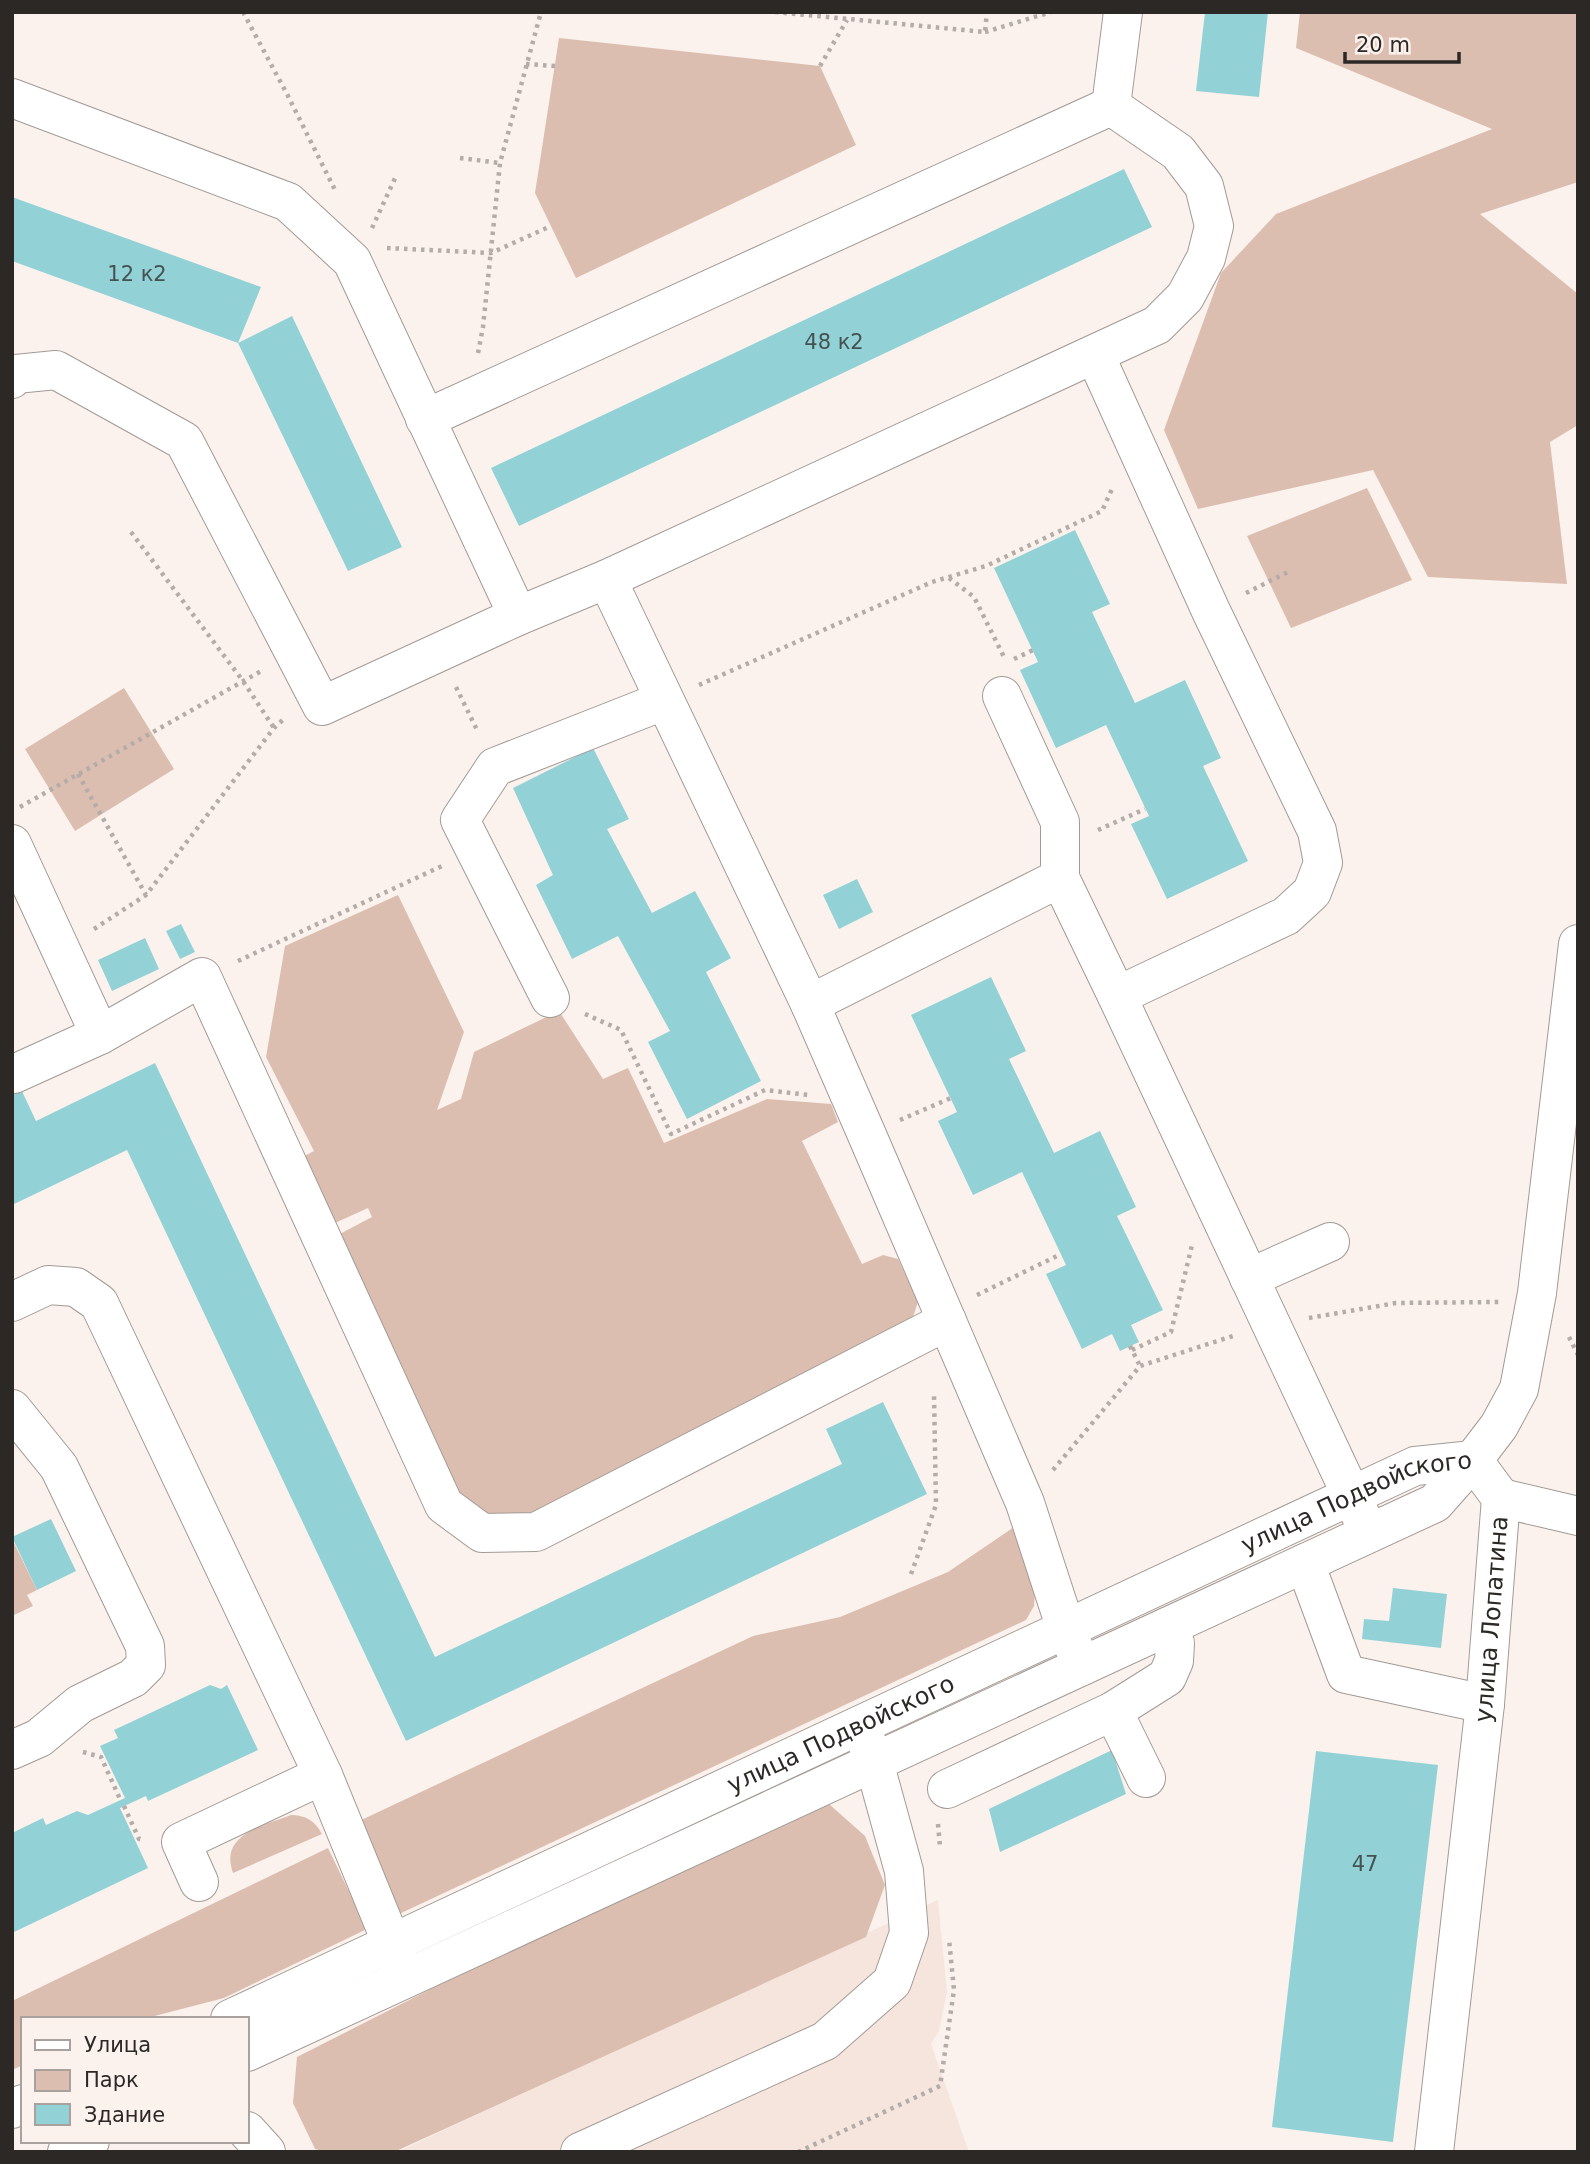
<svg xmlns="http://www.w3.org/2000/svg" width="1590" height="2164" font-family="'DejaVu Sans',sans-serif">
<rect width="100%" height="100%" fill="#fbf2ed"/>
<path fill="#f6e5dd" d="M938,1900L947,1992L939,2031L931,2044L969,2152H397Z"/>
<path fill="#dcbeb0" d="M1300,12H1578V182L1480,214L1578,294V425L1550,442L1567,584L1428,577L1373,470L1198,509L1164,430L1221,273L1276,214L1492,129L1296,48Z
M559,38L820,66L856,145L576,278L535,193Z
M1367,488L1412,580L1291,628L1247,536Z
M124,688L174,769L75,831L25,749Z
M398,895L464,1032L437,1110L461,1099L474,1052L559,1011L603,1079L628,1068L664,1143L767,1099L831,1104L838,1122L802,1141L862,1264L883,1255L898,1259L918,1302L912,1320L537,1512L487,1516L452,1489L336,1236L372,1217L368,1208L324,1228L293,1162L314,1151L266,1057L285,946Z
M1017,1525L1035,1593L1034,1606L1026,1620L397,1915L357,1822L753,1636L840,1617L948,1572Z
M12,1539L37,1590L27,1595L33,1606L12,1616Z
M829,1804L865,1836L885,1885L866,1937L394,2152H327L315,2149L293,2103L297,2057L484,1962Z
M291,1815C306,1815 315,1821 322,1834L233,1873C219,1834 263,1826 291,1815Z
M328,1848L367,1929L224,1998L143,2019H23V2065L12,2070V2001Z"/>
<path fill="#92d1d6" d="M1205,12H1268L1259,97L1196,91Z
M1124,169L1152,227L519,526L491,468Z
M12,197L261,287L238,343L12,261Z
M292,316L402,547L348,571L238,343Z
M1075,530L1110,604L1092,612L1135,703L1185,680L1221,758L1203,766L1248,861L1167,899L1131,824L1149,816L1106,725L1056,748L1020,670L1038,662L994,568Z
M593,748L629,819L607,829L652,913L695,891L731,958L706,972L761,1081L687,1119L648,1042L670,1031L618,936L572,959L536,885L553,875L513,788Z
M857,879L873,912L839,929L823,895Z
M181,924L195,952L180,959L166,931Z
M145,938L159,969L112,991L98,960Z
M991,977L1026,1051L1009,1059L1054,1153L1100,1131L1136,1207L1117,1216L1163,1310L1131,1325L1139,1342L1120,1351L1112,1334L1082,1349L1046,1274L1066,1265L1022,1172L973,1195L938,1121L957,1112L911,1015Z
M155,1063L435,1657L842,1464L826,1429L883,1402L927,1494L406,1741L127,1150L12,1205V1070L36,1121Z
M51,1519L76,1571L37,1590L12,1537Z
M1393,1588L1447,1594L1441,1648L1362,1639L1364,1619L1389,1621Z
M210,1685L221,1689L227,1685L258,1750L148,1801L146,1796L120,1808L148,1868L12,1933V1833L43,1818L46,1825L77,1811L88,1815L125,1798L100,1746L118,1738L114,1730Z
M1112,1750L1126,1794L1000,1852L989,1809Z
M1316,1751L1438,1765L1393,2142L1272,2127Z"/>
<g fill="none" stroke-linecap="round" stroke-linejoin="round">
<defs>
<g id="minor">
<path d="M12,98L288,202L352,261L518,616L607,579L810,1004L867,1135L1025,1503L1066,1629L1082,1666"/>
<path d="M1095,355L1211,611L1317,831L1323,863L1312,892L1286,916L1117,996"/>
<path d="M12,379L16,374L56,370L184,441L322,706L518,616"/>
<path d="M425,419L1111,106L1123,12"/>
<path d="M607,579L1157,325L1185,297L1206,258L1214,226L1204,186L1178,152L1111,106"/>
<path d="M1002,696L1060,822V878"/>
<path d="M12,844L100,1035"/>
<path d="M550,998L460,820L495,767L663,701"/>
<path d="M810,1004L1060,878L1117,996L1362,1518"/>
<path d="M14,1074L100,1035L202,977L444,1505L482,1533L536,1532L947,1321"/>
<path d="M1249,1278L1330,1242"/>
<path d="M12,1302L48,1285L76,1287L99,1303L323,1775L401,1966"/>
<path d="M12,1409L59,1467L145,1646L146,1665L133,1678L80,1704L39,1738L12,1750"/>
<path d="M1501,1498L1578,1516"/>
<path d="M1305,1563L1346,1674L1485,1704"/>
<path d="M1113,1711L1146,1778"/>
<path d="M947,1789L1113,1711L1167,1677L1174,1661L1175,1643L1167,1627"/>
<path d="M199,1882L181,1842L323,1775"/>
<path id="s1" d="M230,2019L1415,1466L1473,1460"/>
<path d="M247,2052L1435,1503L1473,1460L1499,1426L1519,1389L1537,1293L1578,944"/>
<path d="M12,2109L23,2104"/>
<path d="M247,2131L266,2152"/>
<path d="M67,2152L90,2141"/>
<path d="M580,2152L825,2041L892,1982L909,1933L904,1871L874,1762L866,1740"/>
<path id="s2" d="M1434,2152L1485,1704L1501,1498L1473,1460"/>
</g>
</defs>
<use href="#minor" stroke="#a29a96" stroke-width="40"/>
<path stroke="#b3aca8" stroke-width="4.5" stroke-dasharray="3.5 5" stroke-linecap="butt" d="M243,12L288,96L336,192
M775,12L985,32L987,12
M985,32L1051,12
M526,64L555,66
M820,66L847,20
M460,158L500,163
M372,228L397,174
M387,248L491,253L551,226
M478,353L483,327L500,163L541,12
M131,532L243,681L274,728
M949,578L974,597L1005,659
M1246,593L1290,571
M1014,659L1033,650
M699,685L932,582L986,566L1102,511L1112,489
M456,687L478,732
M78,774L146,895
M20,807L263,670
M1098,830L1145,809
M94,929L146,895L274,728L286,717
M238,961L442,866
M585,1014L621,1030L671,1134L765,1090L809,1095
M900,1120L951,1098
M977,1295L1061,1254
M1309,1318L1396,1303L1499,1302
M1569,1337L1578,1355
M1130,1346L1140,1366
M1132,1350L1171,1332L1192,1245
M1053,1470L1140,1366L1236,1335
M911,1574L936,1505L934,1394
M83,1752L101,1757L120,1799
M124,1806L139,1839L144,1840
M938,1824L940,1847
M798,2152L940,2086L954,1990L949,1939"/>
<use href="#minor" stroke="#fff" stroke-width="38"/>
</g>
<g text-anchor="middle" stroke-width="6" stroke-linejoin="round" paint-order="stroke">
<g font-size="21" fill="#455252">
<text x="137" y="281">12 к2</text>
<text x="834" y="349">48 к2</text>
<text x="1365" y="1871">47</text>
</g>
<g font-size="24" fill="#2b2826" stroke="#fbf2ed">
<text dy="8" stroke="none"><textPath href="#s1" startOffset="1241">улица Подвойского</textPath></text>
<text dy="8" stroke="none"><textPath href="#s2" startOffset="536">улица Лопатина</textPath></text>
<text dy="8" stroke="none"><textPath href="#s1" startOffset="674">улица Подвойского</textPath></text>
</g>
</g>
<rect width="1590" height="2164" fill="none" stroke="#2b2826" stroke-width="28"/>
<rect x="21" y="2017" width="228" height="126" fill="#fbf2ed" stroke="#a8a19d" stroke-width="2"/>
<rect x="35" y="2040" width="35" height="10" fill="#ffffff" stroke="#a8a19d" stroke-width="2"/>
<text x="84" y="2052" font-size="21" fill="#2b2826">Улица</text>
<rect x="35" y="2070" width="35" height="21" fill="#dcbeb0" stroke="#a8a19d" stroke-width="2"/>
<text x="84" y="2087" font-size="21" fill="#2b2826">Парк</text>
<rect x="35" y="2104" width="35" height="21" fill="#92d1d6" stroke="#a8a19d" stroke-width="2"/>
<text x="84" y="2122" font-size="21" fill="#2b2826">Здание</text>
<path d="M1345 52v10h114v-10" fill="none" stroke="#2b2826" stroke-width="3.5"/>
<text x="1356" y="52" font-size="21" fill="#2b2826" stroke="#fbf2ed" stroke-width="5" paint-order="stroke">20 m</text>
</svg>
